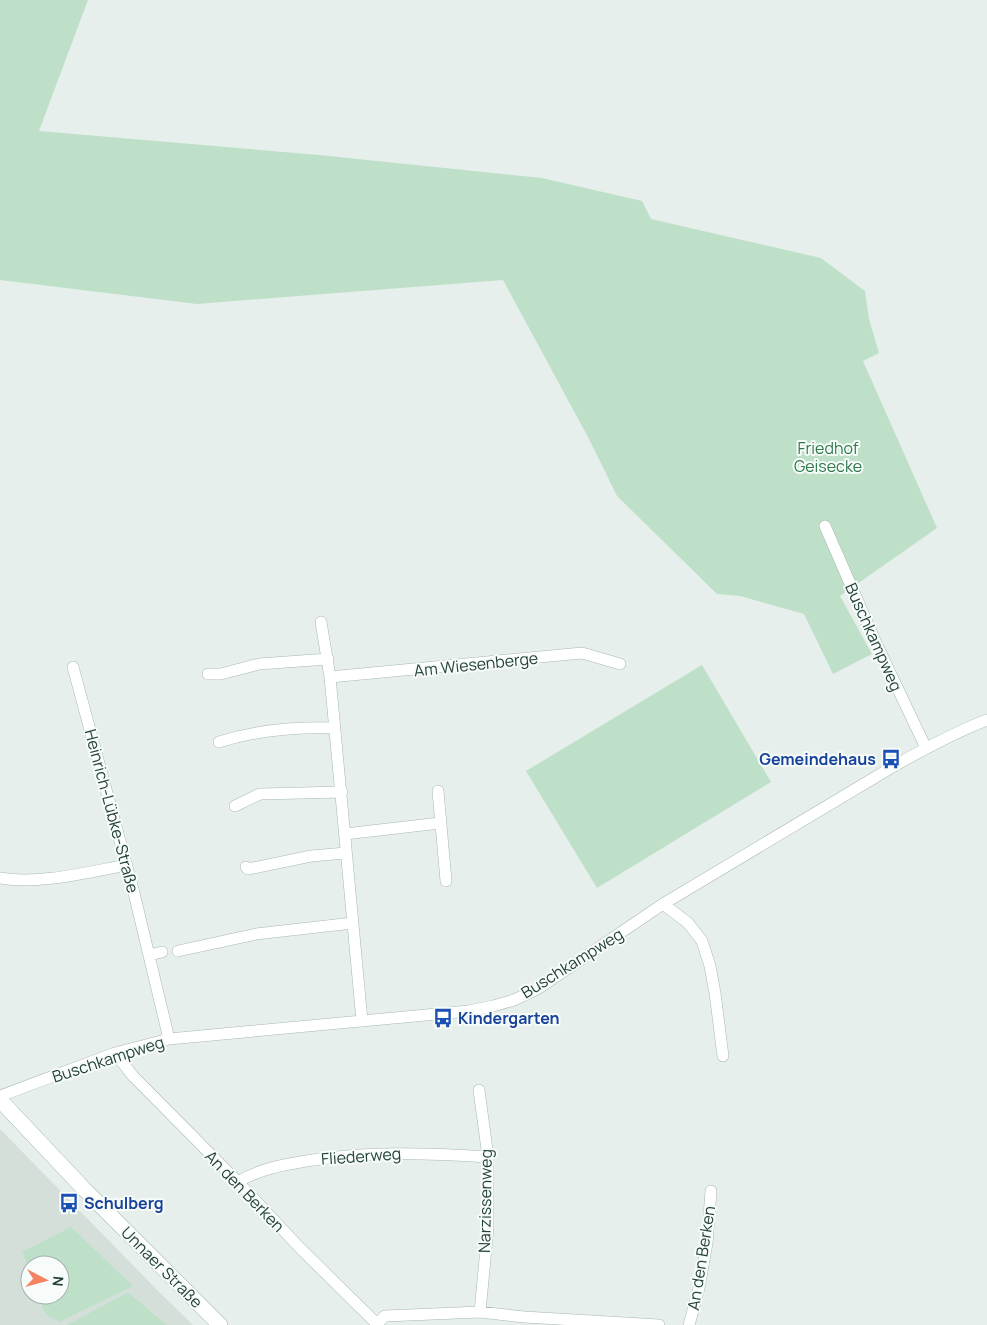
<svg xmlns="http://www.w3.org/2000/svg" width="987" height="1325" font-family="Manrope,sans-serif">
<rect width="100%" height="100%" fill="#e6efeb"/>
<path fill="#d4dfda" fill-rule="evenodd" d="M0,1129L159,1292L193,1325H167L128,1292L66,1325H0ZM22,1252L132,1286L45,1314L38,1295H30V1273Z"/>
<path fill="#bfe0c8" d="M0,0H88L39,131L319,155L542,178L642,201L651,219L821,258L865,291L869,319L879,353L863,361L937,528L840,596L872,654L833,674L804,614L740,596L717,594L617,496L589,439L503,280L197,304L0,280Z
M702,665L771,782L597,888L526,771Z
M71,1227L133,1286L59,1322L45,1314L38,1295H60V1265H30V1273L22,1252Z
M128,1292L167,1325H66Z"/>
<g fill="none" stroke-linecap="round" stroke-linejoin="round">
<defs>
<path id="street" d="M825,526L876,643L926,748
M321,622L330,677L362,1021
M73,667L134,893L169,1039
M208,674H221L259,664L328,659
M330,677L582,653L620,664
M219,742C256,730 297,727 335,728
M438,791L446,881
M235,806L260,794L342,792
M345,834L440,823
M246,867L248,869L311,856L346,853
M0,878C39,885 88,872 127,865
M663,904L688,923L702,941L710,966L715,993L723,1056
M178,951L256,934L353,923
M149,955L162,952
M115,1053L133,1076L238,1182L299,1247L378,1325
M479,1090L488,1157V1227L480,1312
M0,1096L115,1053L169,1039L469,1011L493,1006L514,1000L539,988L663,904L894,766C924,749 955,732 987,720
M238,1182C259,1169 282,1165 306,1161C367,1151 427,1153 488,1157
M377,1324L385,1316L480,1312L524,1317L659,1325
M689,1325L699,1288L707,1243L711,1191"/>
<path id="secondary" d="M0,1100L84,1189L220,1325"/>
</defs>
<use href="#street" stroke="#a8b8b2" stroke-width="12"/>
<use href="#secondary" stroke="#a4bbb3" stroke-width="16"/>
<use href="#street" stroke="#fff" stroke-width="11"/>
<use href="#secondary" stroke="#fff" stroke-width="15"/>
</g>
<defs>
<symbol id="bus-bare" viewBox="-9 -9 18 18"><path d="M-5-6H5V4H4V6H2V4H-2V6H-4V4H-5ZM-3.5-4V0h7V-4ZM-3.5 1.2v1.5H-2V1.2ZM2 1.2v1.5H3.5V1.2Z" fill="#1a4fb4" stroke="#f7fbf9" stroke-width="2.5" paint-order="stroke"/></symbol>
</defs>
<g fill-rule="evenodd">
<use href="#bus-bare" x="877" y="745" width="28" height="28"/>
<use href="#bus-bare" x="429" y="1004" width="28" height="28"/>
<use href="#bus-bare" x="55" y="1189" width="28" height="28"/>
</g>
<g text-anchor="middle" stroke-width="4" stroke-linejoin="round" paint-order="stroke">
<g font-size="16" fill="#2d7a4b" stroke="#f7fbf9">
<text x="828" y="454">Friedhof<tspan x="828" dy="18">Geisecke</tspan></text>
</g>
<g font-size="16" fill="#24423a" stroke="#f7fbf9">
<text transform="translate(874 637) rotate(66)" y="6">Buschkampweg</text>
<text transform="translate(476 664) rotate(-6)" y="6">Am Wiesenberge</text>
<text transform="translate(112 811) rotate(75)" y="6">Heinrich-Lübke-Straße</text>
<text transform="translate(572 963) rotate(-32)" y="6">Buschkampweg</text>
<text transform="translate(108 1059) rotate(-18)" y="6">Buschkampweg</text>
<text transform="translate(361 1156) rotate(-4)" y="6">Fliederweg</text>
<text transform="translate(245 1191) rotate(46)" y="6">An den Berken</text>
<text transform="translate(485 1201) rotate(-89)" y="6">Narzissenweg</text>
<text transform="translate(701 1258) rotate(-81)" y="6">An den Berken</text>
<text transform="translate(162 1267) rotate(45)" y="6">Unnaer Straße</text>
</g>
<g font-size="16" font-weight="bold" fill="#164399" stroke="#f7fbf9" text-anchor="start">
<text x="876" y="765" text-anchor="end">Gemeindehaus</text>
<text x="458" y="1024">Kindergarten</text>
<text x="84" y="1209">Schulberg</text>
</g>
</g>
<g transform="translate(45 1280) rotate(96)"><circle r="24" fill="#f7fbf9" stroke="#a3b1ad"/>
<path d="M0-4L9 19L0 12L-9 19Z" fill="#f4845f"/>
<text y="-8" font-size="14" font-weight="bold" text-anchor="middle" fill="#24423a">N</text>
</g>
</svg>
